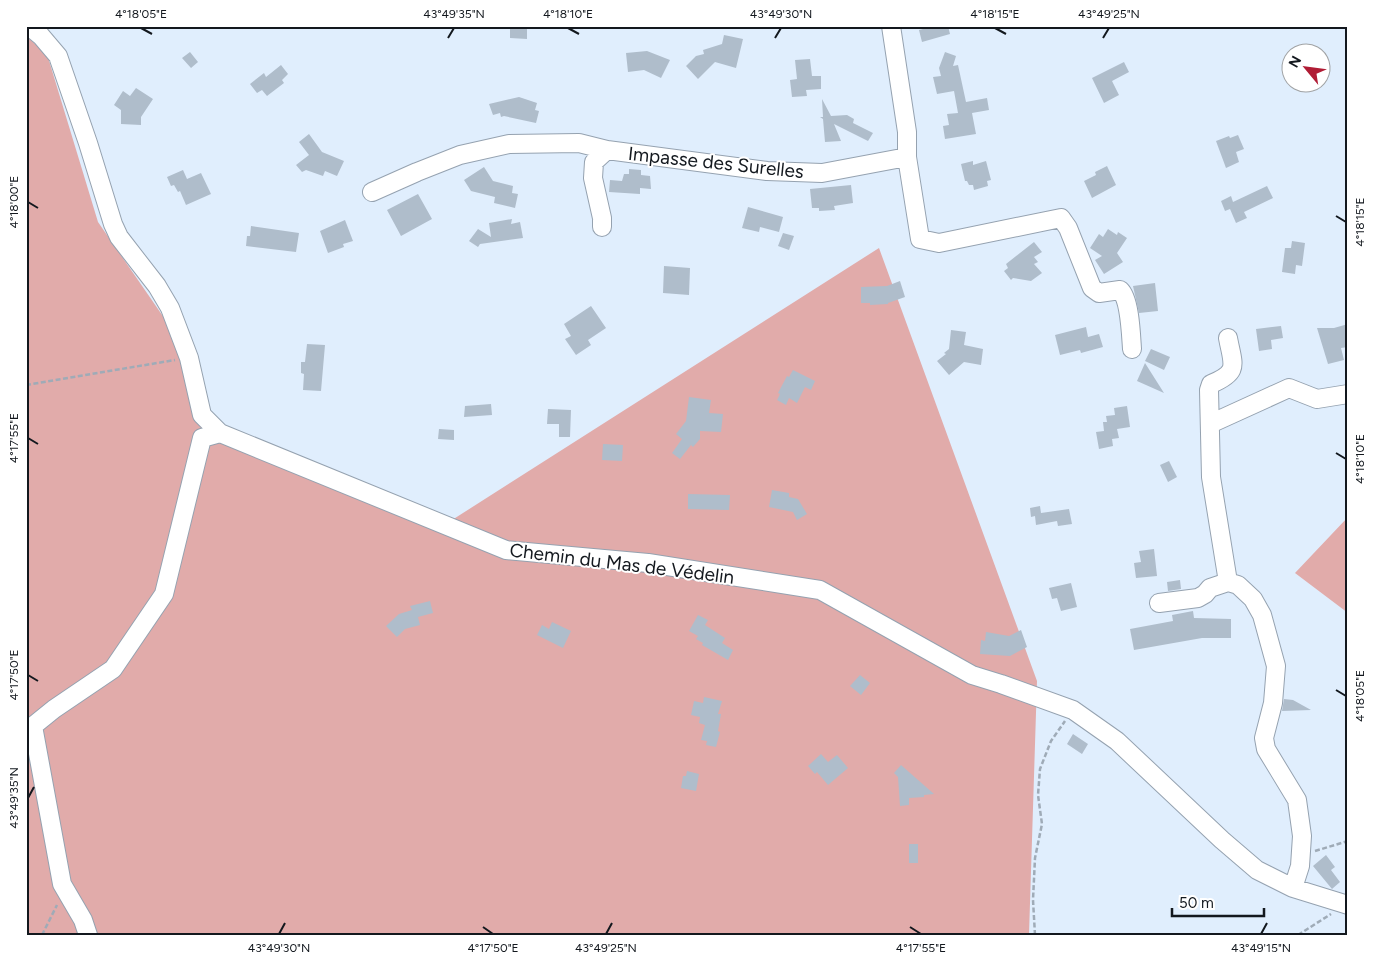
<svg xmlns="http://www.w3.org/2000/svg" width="1374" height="961" font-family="Figtree,sans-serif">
<rect width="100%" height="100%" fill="#e0eefd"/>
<path fill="#e1abaa" d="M26,36L47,54L98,222L169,325L197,413L239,449L452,520L879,248L1037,681L1029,935H26Z
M1348,517V613L1295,573Z"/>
<path fill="#afbdcb" d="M510,26H527V39L510,38Z
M935,26H948L950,34L922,42L919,30Z
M724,35L743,39L736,68L715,62L698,79L686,66L696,56L704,54L703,50L722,44Z
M647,51L670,60L661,78L644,70L628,72L626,53Z
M190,52L198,62L191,68L182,58Z
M945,52L956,56L953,66L958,65L966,102L987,98L989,110L972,113L976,134L945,139L943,126L949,125L947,114L958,113L954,91L937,94L933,77L941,76L939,68Z
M810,59L812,76H821V89L806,90L807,96L792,97L790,80L797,79L795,60Z
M1124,62L1129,72L1112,81L1119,95L1104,103L1092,78Z
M281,65L288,74L282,80L284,83L267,96L262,90L257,93L250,84L264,73L266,77Z
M136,88L153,99L141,117V125L121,124V110L114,105L123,91L130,96Z
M519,97L537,103L535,110L539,111L536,123L504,116L501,117L500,113L493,115L489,104Z
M822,99L831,116L847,115L854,119L853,123L873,133L868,141L834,124L841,141L825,142L823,119L820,117H823Z
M309,134L322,152L344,161L337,176L325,171L323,176L306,170L302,172L296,165L309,155L299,142Z
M1238,135L1244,149L1236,152L1239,162L1226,168L1216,141L1229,136L1230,138Z
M973,161V165L986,161L991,180L987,181L988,186L974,190L973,185H969L967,181H965L961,164Z
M1107,166L1116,185L1092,198L1084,181L1096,175L1095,172Z
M484,167L493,181L513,186L512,193L518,194L515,208L494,203L495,197L471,191L464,180Z
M629,169L641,170V175L650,176L651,189L640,188V194L609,192L610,180L622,181L624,174H629Z
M183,170L187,179L201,173L211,194L186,205L180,191L178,192L174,185L171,186L167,177Z
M851,185L853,203L834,206L835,210L819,211V208H812L810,189Z
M1267,186L1273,198L1244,212L1247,218L1236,223L1230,209L1225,211L1221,201L1231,196L1233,202Z
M418,194L432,219L401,236L387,210Z
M748,207L783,217L779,232L760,227L759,232L742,228Z
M512,219L511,224L520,222L523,238L480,244L478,247L469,241L478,229L491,237L489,223Z
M345,220L353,241L343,244L344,247L328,253L320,231Z
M251,226L299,233L296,252L246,246L247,236H250Z
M1108,229L1117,235L1118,232L1127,238L1117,253L1123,262L1104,274L1095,260L1102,256L1090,248L1099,234L1103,237Z
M783,233L794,236L789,250L778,246Z
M1292,241L1305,243L1302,266L1296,265L1295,274L1282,272L1285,248H1291Z
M1034,242L1042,252L1034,257L1038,262L1034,264L1042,273L1031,281L1013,278L1011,280L1004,271L1008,268L1006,264Z
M664,266L690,268L689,295L663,293Z
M900,281L905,297L888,303V304L870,305V303H861V287L887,286Z
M1155,283L1158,311L1139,313L1133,286Z
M591,306L606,328L588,340L591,345L576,355L565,339L571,336L564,324Z
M1348,324V347L1341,348L1344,360L1328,364L1317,328H1334Z
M1281,326L1283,338L1271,340L1272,349L1259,351L1256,329Z
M1086,327L1088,337L1099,334L1103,347L1081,353L1080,350L1060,355L1055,335Z
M951,330L966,332L964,345L983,349L981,365L964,362L949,375L937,361L946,354L944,353L949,349Z
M307,344L325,345L321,391L303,390L304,374L301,373V362H305Z
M1151,349L1170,357L1164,370L1145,361Z
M1145,363L1164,393L1137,381Z
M793,370L815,381L811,390L805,387L797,403L789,398L786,405L777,400L780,394L778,393L787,376L789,377Z
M689,397L711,400L709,413L723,414L721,432L700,431V439L693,447L691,445L680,459L672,453L682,439L676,434L686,421Z
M491,404L492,415L464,417L465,406Z
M1127,406L1130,427L1117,429L1119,438L1112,439L1113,446L1099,449L1096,432L1104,431L1103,422H1107L1106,416L1115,415L1114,408Z
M548,409L571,410L570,437H559V424H547Z
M439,429L454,430V440L438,439Z
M603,444L623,445L622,461L602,460Z
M1169,461L1177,477L1168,482L1160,465Z
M772,490L789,493V497L798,499L807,514L797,520L793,512L769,507Z
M688,494L730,495L729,510L688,509Z
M1040,506L1041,513L1069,509L1072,524L1058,526L1057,521L1036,525L1035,516L1031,517L1030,508Z
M1154,549L1157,576L1136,578L1134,563L1141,562L1139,551Z
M1180,580L1181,589L1168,591L1167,582Z
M1071,583L1077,607L1061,611L1057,598L1052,599L1049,588Z
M430,601L433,613L418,617L420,625L405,629L397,637L386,626L399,614L412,610L410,606Z
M1193,611L1194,618L1231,619V638H1202L1134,650L1130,629L1173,621L1172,615Z
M698,615L708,620L705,625L725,638L722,643L733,650L728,660L702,645L703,643L696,639L698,636L689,631Z
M552,622L571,631L563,648L537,635L542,625L549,629Z
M1021,630L1027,647L1010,656L980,654L981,640L985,641L986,632L1009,636Z
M860,675L870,683L861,695L850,686Z
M704,697L722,701L718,714H721L718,731L720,732L716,747L706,745L707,741L701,740L705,725L699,723L700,717L691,715L694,701L703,703Z
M1284,699L1293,700L1311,710L1282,711Z
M1073,734L1088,744L1082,754L1067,744Z
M821,754L828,762L837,755L848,768L828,785L817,772L815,774L808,766Z
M901,765L934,794L924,795V797L909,798V805L900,806L898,777L894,773Z
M687,771L699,774L696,791L681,788L683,776H686Z
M909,844H918V863H909Z
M1326,855L1335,867L1331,870L1340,882L1332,889L1313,866Z"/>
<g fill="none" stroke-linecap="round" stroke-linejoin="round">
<defs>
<path id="minor" d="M29,26L41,36L58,56L88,143L113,224L119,237L157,286L170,308L189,358L202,415L220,433L506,550L648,563L820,590L972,675L1001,684L1073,710L1117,741L1222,840L1257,870L1293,888L1348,905
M891,26L907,132V157L920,239L939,243L1061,218L1068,228L1092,288L1099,293L1120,290C1130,299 1131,335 1132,349
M372,192L417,172L460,155L509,144L579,143L607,150
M602,227V218L593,178L594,162L607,150L767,171L822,173L907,157
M1228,338C1233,365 1240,372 1211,384L1209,390L1211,477L1228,582L1238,585L1253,599L1262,615L1276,666L1273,703L1264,738L1266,749L1297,800L1302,836L1300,866L1293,888
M1210,424L1289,388L1317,399L1348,394
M1159,603L1198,598L1205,594L1210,588L1228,582
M88,935L83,920L62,884L33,726L54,709L113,669L164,594L202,438L220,433"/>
</defs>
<use href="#minor" stroke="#95a2b0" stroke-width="20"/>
<path stroke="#9fabb7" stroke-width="2.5" stroke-dasharray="5 2.5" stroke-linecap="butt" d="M26,385L175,360
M1315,851L1348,841
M42,935L57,905
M1035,935L1033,900L1035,858L1042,824L1038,795L1040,769L1051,741L1065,721
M1298,935L1331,914"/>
<use href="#minor" stroke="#fff" stroke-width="18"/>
</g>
<path fill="none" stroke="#13181e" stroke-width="2" d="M141,28L152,34M568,28L579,34M995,28L1006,34M448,38L454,28M775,38L781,28M1103,38L1109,28M28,202L38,208M1336,216L1346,222M28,438L38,444M1336,453L1346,459M28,675L38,681M1336,690L1346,696M28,798L34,787M483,927L493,934M910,927L921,934M279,934L285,923M606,934L612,923M1261,934L1267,923"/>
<g text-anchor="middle" stroke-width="4" stroke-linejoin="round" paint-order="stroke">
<g font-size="19" fill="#13181e" stroke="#fff">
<text transform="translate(716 162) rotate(6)" y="7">Impasse des Surelles</text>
<text transform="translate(622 563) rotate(7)" y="7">Chemin du Mas de Védelin</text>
</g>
</g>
<rect width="1374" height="961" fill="none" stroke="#ffffff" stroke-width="55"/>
<g transform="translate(1306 68) rotate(299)"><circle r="24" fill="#ffffff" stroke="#a1a3a5"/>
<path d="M0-4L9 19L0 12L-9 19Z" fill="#b01c35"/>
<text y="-8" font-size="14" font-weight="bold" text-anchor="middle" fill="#13181e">N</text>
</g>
<path d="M1172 908v8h92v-8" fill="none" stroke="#13181e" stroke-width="2.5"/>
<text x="1179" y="908" font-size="15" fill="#13181e" stroke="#ffffff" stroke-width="4" paint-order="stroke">50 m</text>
<rect x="28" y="28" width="1318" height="906" fill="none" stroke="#13181e" stroke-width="2"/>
<g font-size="12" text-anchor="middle" fill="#13181e">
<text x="141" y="18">4°18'05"E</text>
<text x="454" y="18">43°49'35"N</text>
<text x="568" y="18">4°18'10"E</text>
<text x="781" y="18">43°49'30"N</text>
<text x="995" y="18">4°18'15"E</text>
<text x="1109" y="18">43°49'25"N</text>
<text transform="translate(14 202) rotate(-90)" y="4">4°18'00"E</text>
<text transform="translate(1360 222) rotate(-90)" y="4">4°18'15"E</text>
<text transform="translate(14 438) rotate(-90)" y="4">4°17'55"E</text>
<text transform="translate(1360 459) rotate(-90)" y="4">4°18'10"E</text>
<text transform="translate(14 675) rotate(-90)" y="4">4°17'50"E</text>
<text transform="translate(1360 696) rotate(-90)" y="4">4°18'05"E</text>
<text transform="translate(14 798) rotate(-90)" y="4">43°49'35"N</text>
<text x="279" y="952">43°49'30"N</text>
<text x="493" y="952">4°17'50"E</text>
<text x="606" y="952">43°49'25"N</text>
<text x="921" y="952">4°17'55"E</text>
<text x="1261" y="952">43°49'15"N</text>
</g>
</svg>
